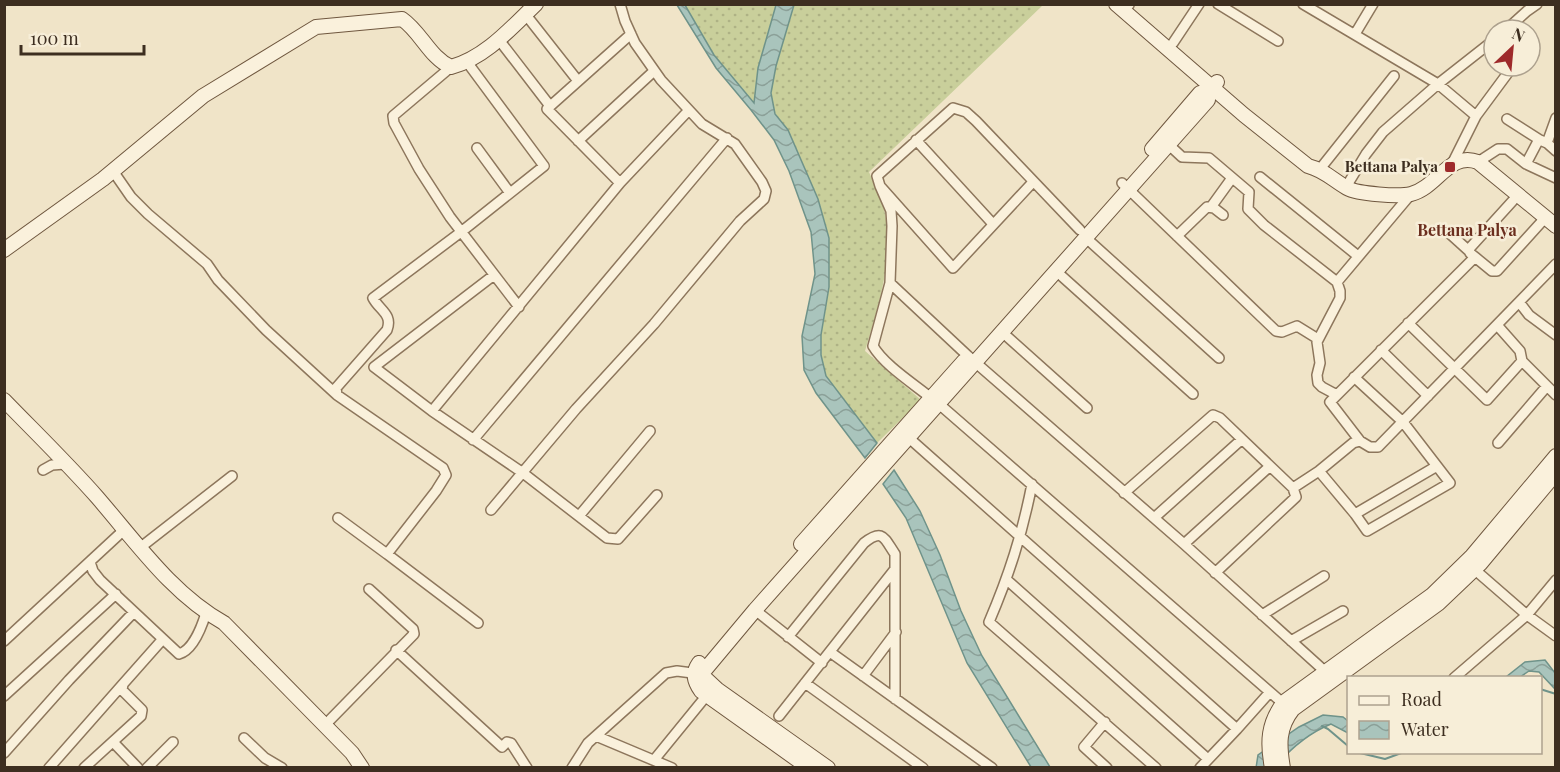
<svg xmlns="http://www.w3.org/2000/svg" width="1560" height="772" font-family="'Playfair Display',serif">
<defs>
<pattern id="grass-dots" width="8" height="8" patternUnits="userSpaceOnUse" patternTransform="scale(1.5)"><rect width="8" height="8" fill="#c9cf9b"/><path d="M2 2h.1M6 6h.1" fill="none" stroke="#aeb285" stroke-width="1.8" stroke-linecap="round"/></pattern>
<pattern id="water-waves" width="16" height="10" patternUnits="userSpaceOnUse" patternTransform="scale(1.5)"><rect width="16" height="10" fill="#a9c4bc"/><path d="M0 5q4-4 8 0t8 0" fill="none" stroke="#8ba098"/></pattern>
</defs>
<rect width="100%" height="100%" fill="#f0e4c8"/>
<path fill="url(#grass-dots)" d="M685,5H776L758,68L754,104L714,55Z
M794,5H1043L869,172C873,182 879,192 882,202C897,251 879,304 865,351L921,400L877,443L826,376L821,355V335L829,287L788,131C784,126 779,121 776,115C762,90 786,31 794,5Z"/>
<path fill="url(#water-waves)" stroke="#6f938a" stroke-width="1.5" d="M677,5H685L714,55L754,103L758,68L776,5H794L776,66L771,93L775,114L788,130L818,199L829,238V287L821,335V355L826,376L877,443L865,458L816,393L804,370L802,336L815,274L811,232L789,171L774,140L751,110L716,68Z
M894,470L920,511L940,555L961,611L982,656L1050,767H1031L967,663L906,518L883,484Z
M1545,660L1555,673V689L1539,672L1529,671L1520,677H1506L1525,662Z
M1323,715L1343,717L1348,721V733L1331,724C1309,733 1290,749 1275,767L1256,768L1258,755L1299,727Z"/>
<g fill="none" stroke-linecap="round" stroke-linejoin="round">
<path stroke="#6f938a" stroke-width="2" d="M1540,689L1556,694
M1322,726L1328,729L1348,746
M1356,752L1385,759L1404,752"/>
<defs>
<path id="street" d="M1218,4L1278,41
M1303,4L1438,84L1476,116
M1129,5V4
M530,20L578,81
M1506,30L1527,11L1537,4
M1355,34L1373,4
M1173,43L1199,4
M503,45L550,106
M451,67L393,116L394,123L419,169L450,217L519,307
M1507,119L1540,140
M916,140L993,224
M578,141L654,71
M1547,143L1556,118
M1168,144L1182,157L1209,158L1249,192L1248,209L1264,225L1337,282
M477,148L510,193
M1453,162L1476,116L1513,66
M1478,162L1498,149H1507L1526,164L1537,143L1540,140L1547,143L1556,151
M1526,164L1556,178
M1320,169L1394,76
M113,171L131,197L148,214L207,264L218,280L266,330L337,395
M1260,177L1358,256
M1033,182L953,268L880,186L877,176L953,108L966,112L976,121L1080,230
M620,183L547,109L631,34
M1122,183L1276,331L1282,332L1297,326L1318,339
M880,186L891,211L892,226L890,283L968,356L1184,544L1329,675
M1346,187L1366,154L1383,132L1438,84L1494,40
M1211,207L1232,178
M1448,232L1469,251
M1177,236L1207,207L1214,208L1223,215
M1085,237L1219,358
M1475,257L1492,271H1497L1545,218
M1056,271L1193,394
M494,275L374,367L432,411L523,473L607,538L618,539L657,495
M890,283L873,346C884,365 914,384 931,398
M1519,302L1529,315L1556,335
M1408,323L1487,400L1522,361
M1497,325L1520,351L1522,361L1556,395
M1002,332L1087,408
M1381,350L1428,396
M1354,377L1403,422L1450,483L1367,531L1355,514
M1337,395L1322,387L1318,383L1317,375L1320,363L1317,342L1340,298V291L1337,282L1411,194
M939,404L1286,706
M432,411L620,183L689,110
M909,438L1237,729L1270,692
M473,440L727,138
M1360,441L1330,402L1475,257L1470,253L1469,249L1518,195
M1498,443L1547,386
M43,470L52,465L65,464
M1319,471L1355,514L1437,466
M1032,484C1022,535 1009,575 989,622L1156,768
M1124,493L1213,415L1220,418L1293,488
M491,510L576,409L654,324L740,221L764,199L766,191L762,182L735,144L702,124L661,80L635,43L625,21L620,4
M579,516L650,431
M338,518L387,554L436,491L446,475L443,468L337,395L336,388L387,330C393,314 379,310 373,298L461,232L544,166L467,62
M1154,518L1241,440
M1184,544L1269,467
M141,547L232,476
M387,554L478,623
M90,562L93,571L100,580L179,654C193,650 202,626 206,613
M1474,569L1527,615L1556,636
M1215,573L1296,497L1293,488L1319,471L1353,443L1360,441L1370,447H1378L1556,264
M1007,580L1208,759
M755,610L822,663
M1262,615L1324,576
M788,637L864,543C883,528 884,538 895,554V699
M4,641L125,529
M1291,641L1343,611
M396,650L502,747L507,742L511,743L527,768
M830,652L992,768
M863,676L896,632
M1454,678L1527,615L1556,580
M805,683L923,768
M4,696L116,594
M779,716L895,569
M1105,722L1084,747L1107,768
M324,726L414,634L413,629L369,589
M596,736L672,768
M244,738L265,758L282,768
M113,742L138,768
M4,753L69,680L134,612
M654,760L707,695
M49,768L123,684
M84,768L141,716L142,710L122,690L123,684L162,640
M147,768L173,742
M572,768L588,743L666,673L677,671L700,674
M1200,768L1237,729"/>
<path id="secondary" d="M1116,4L1244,115L1308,166C1324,170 1333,180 1347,188C1358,194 1399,197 1411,194C1438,187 1449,151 1478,162L1556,226
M1152,149L1200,93L1208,92
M4,250L103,179L203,96L316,27L402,19C421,32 430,58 451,67C485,58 511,28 536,4
M4,400C35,432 68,464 97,497C136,542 172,594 224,623L352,753L362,768
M801,544L964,361
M699,663C692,673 694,681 701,691L809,768
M828,768L718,690L703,676L704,671L755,610L1208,100V92L1217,82
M1272,768C1267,742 1268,723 1284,702L1432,595L1472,556L1556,456
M1283,768C1279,745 1278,728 1293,709L1439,603L1480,564L1556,473"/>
</defs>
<use href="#street" stroke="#8d765c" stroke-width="12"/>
<use href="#secondary" stroke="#6f573f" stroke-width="16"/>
<use href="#street" stroke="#faf1dc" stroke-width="9"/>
<use href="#secondary" stroke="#faf1dc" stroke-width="14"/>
</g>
<rect fill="#9e2a2b" stroke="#f7eed8" stroke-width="2" x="1444" y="161" width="12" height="12" rx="3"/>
<g text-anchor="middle" stroke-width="5" stroke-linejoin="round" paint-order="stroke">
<g font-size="15" font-weight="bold" fill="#3d2e20" stroke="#f7eed8" text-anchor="end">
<text x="1438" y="172">Bettana Palya</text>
</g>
<g font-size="16" font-weight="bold" fill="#6b2e1e" stroke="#f7eed8">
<text x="1467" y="236">Bettana Palya</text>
</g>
</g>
<rect width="1560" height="772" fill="none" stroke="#3d2e20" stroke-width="12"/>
<rect x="1347" y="676" width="195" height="78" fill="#f7eed8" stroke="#ada18e" stroke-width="1.5"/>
<rect x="1359" y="696" width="30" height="9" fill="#faf1dc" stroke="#ada18e" stroke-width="1.5"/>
<text x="1401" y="706" font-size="18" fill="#3d2e20">Road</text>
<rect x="1359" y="721" width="30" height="18" fill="url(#water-waves)" stroke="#ada18e" stroke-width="1.5"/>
<text x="1401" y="736" font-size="18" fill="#3d2e20">Water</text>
<g transform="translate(1512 48) rotate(26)"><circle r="28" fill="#f7eed8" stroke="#ada18e" stroke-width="1.5"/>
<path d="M0-4.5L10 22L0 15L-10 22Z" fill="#9e2a2b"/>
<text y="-9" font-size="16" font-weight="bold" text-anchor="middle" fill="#3d2e20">N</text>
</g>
<path d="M21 45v9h123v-9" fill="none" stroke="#3d2e20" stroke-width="3"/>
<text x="30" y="45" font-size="18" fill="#3d2e20" stroke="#f7eed8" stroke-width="4.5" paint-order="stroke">100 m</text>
</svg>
